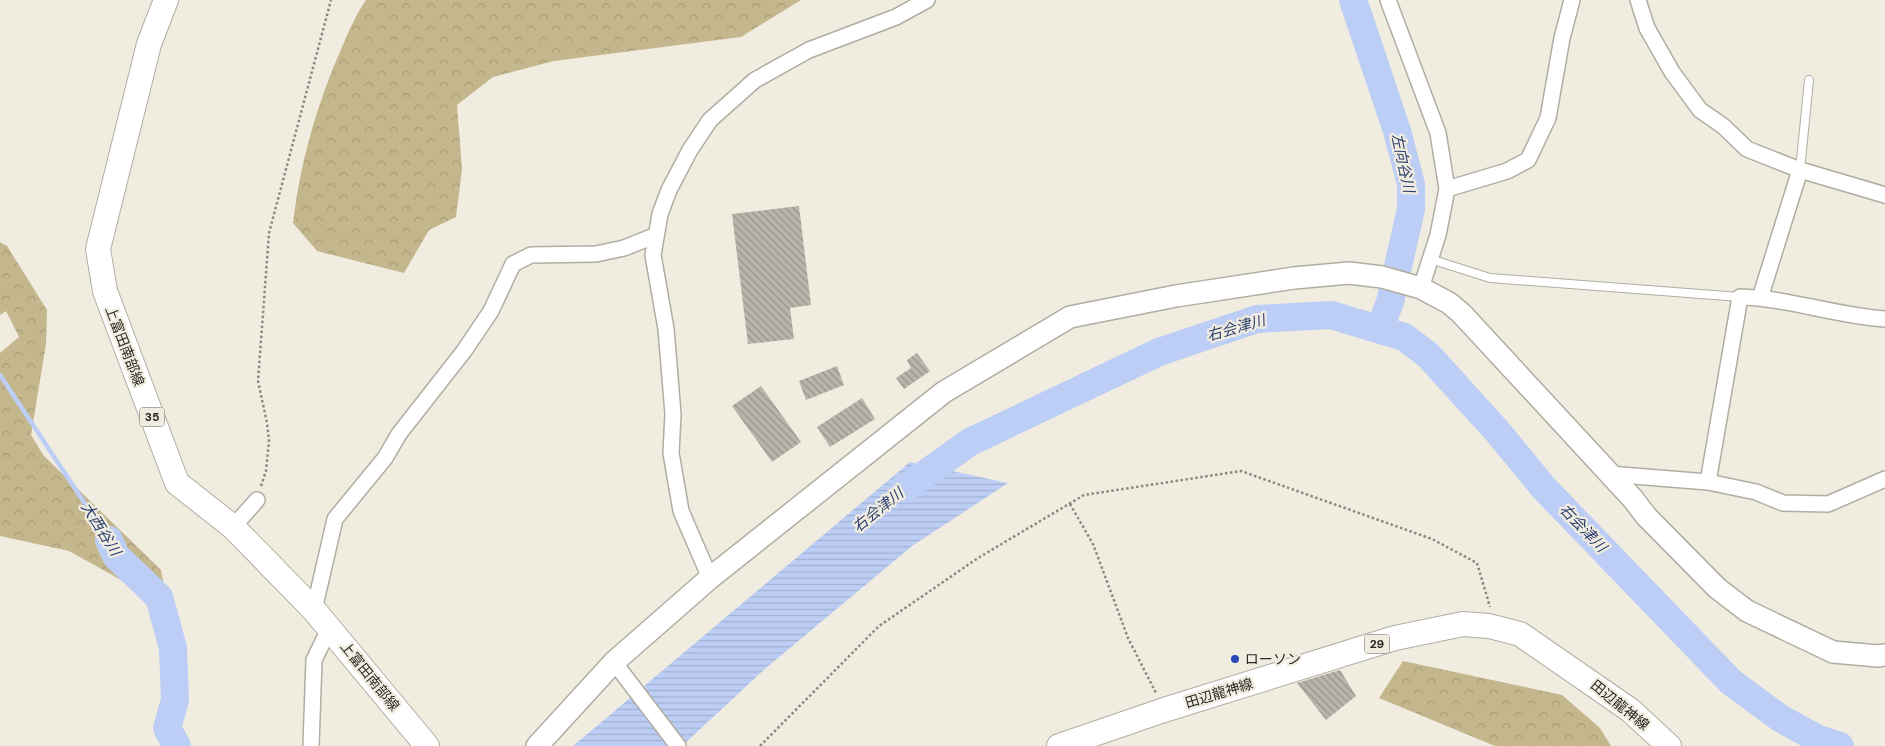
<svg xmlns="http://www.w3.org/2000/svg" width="1885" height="746" font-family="'DM Sans','Noto Sans JP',sans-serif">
<defs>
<pattern id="forest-crowns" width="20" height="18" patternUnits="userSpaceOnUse" patternTransform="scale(1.25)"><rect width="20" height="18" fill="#c4b78d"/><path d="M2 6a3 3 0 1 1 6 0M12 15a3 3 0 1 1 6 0" fill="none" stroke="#a89d79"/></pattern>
<pattern id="water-rules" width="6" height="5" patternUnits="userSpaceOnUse" patternTransform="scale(1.25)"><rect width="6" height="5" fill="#bccef5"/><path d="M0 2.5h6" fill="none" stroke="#a2b1d2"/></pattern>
<pattern id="building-back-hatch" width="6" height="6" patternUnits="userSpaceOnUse" patternTransform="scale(1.25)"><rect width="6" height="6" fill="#b8b5aa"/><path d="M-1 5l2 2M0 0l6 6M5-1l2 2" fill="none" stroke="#96938a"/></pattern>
</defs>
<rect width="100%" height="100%" fill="#f0ece0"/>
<path fill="url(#forest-crowns)" d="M366,0H801L741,37L554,61L493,77L457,105L462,169L456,217L429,230L404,273L317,251L293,223C300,163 317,103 342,47C349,31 356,14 366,0Z
M0,242L7,246L47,310L46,344L31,435L44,456L161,570L168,606L69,551L0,536V353L19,337L6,311L0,315Z
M1403,661L1562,695L1600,728L1611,746H1495L1379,698Z"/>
<path fill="url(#water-rules)" d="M910,462L1008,483L912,546L766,668L682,746H573Z"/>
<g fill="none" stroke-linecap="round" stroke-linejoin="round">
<path stroke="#bccef5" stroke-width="4.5" d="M0,375L109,540"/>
<path stroke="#bccef5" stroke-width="28" d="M1353,0L1397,131L1411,184V209L1390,302L1380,328
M904,489L970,442L1159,352L1257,319L1331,315L1404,337L1428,355L1497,431L1543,487L1731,682L1780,718L1816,738L1840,746
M109,540L116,556L159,597L173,648L175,700L167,728L177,746"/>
</g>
<path fill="url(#building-back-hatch)" d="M799,206L811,305L790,308L794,339L748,344L732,214Z
M917,353L930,371L904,389L896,378L911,368L907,360Z
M837,366L844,385L806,400L799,381Z
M761,386L801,442L772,462L732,406Z
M862,398L875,419L830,447L817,427Z
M1340,670L1356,696L1326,720L1297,683Z"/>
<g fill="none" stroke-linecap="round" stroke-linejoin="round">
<defs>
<path id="lane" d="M1800,170L1809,80
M1430,259L1490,278L1740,297"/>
<path id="street" d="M1388,0L1438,133L1447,189L1438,235L1421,288
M1638,0L1647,28L1672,72L1700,110L1723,126L1747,149L1800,170L1885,195
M1447,189L1507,171L1528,160L1548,118L1562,38L1572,0
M1760,298L1800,170
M1609,474L1708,482L1756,492L1783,503L1828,504L1885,479
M1708,482L1740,297C1789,298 1836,316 1885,319
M233,527L257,500
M710,578L681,511L671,453L673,414L666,329L653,255L660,214L669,190L690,150L710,120L755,80L809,50L896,17L927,0
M314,610L335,519L385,458L399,434L464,351L491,311L513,264L531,255L596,254L624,248L654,236
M614,662L678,746
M311,746L314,660L330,627"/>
<path id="secondary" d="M537,746L614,662L710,578L944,392L1070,317L1176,296L1294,278L1349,273L1382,277L1421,288L1449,303L1461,313L1633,499L1646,516L1717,588L1747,611L1833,652L1878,656L1885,655"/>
<path id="primary" d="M166,0L149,44L98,249L105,291L177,483L233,527L314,610L427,746
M1059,746L1164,710L1395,638L1463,624L1489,626L1520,634L1630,710L1669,746"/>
</defs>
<use href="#lane" stroke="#b0ada2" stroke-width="10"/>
<use href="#street" stroke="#b0ada2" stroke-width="18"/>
<use href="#secondary" stroke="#b0ada2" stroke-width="24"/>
<use href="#primary" stroke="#b0ada2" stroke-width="26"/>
<path stroke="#8b8880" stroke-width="2.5" stroke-dasharray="2.5 2.5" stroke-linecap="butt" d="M261,486L266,471L269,441L267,423L258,381L269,233L331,0
M1070,504L1093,544L1128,638L1156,693
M760,746L879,626L978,558L1084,495L1241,471L1432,539L1477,563L1490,607"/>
<use href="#lane" stroke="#fff" stroke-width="8"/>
<use href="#street" stroke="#fff" stroke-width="15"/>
<use href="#secondary" stroke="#fff" stroke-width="21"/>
<use href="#primary" stroke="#fff" stroke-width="24"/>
</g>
<circle fill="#2648b7" stroke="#f0ece0" stroke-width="2" cx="1235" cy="659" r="5"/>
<g text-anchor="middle" stroke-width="4.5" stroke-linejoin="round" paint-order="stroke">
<g fill="#f0ece0" stroke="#64625b" stroke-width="1">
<rect x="139.5" y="407.5" width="25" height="19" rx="4"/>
<rect x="1364.5" y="634.5" width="25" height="19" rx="4"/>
</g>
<g font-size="12" font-weight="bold" fill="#282722">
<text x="152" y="421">35</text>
<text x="1377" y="648">29</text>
</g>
<g font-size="14" fill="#282722" stroke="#f0ece0">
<text transform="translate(125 346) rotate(69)" y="5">上富田南部線</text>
<text transform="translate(370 676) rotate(51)" y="5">上富田南部線</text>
<text transform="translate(1219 693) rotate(-17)" y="5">田辺龍神線</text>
<text transform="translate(1620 705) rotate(39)" y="5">田辺龍神線</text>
</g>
<g font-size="14" fill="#282722" stroke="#f0ece0" text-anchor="start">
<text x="1245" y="664">ローソン</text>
</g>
<g font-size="15" font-style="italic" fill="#2b3e6f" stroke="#f0ece0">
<text transform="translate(1403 163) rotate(78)" y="5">左向谷川</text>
<text transform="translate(1236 328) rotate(-16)" y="5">右会津川</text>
<text transform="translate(878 510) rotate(-39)" y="5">右会津川</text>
<text transform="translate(1583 528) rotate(46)" y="5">右会津川</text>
<text transform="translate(101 529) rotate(58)" y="5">大西谷川</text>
</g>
</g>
</svg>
